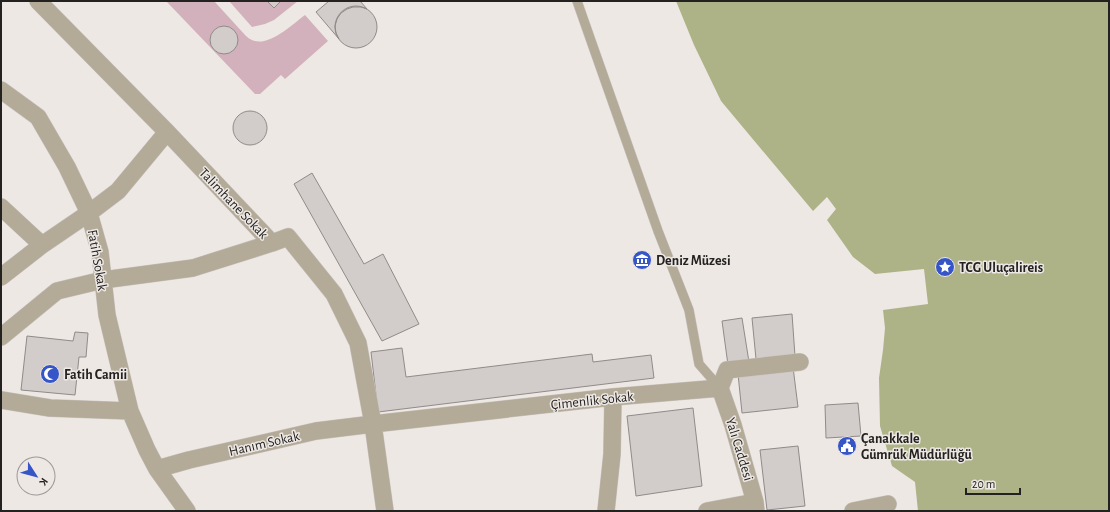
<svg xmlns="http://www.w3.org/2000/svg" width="1110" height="512" font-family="'Alegreya Sans',sans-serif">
<rect width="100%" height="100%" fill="#ede8e4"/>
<path fill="#d3b1bc" d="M166,1H214L246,36C248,38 250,39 252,40C268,48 293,24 305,15L328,41L285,79L281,75L260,94H255Z
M229,1H298L274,20L265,24L252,27Z"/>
<path fill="#adb387" d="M676,1H1109V511H918L915,482L892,466L880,426L879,378L883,350L885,328L883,310L928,304L924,269L875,274L853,257L827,220L836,209L827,197L813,211L721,101L694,45Z"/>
<path fill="#d2cccb" stroke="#908a89" d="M267,1H281L274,8Z
M329,1H360L367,9L361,7H353L347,9L341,13L337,19L335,26L336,33L339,39L316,12Z
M335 27a21 21 0 1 1 42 0a21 21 0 1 1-42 0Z
M210 40a14 14 0 1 1 28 0a14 14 0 1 1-28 0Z
M233 128a17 17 0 1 1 34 0a17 17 0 1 1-34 0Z
M312,173L364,264L383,254L419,324L382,341L294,184Z
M792,314L795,356L756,359L752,318Z
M742,318L749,362L728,365L722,321Z
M75,332L88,333L86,357H79L75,395L21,390L27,336L73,341Z
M402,348L406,377L592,354L593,362L651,355L654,378L378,412L371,352Z
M793,367L798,407L742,413L738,374Z
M858,403L861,436L826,438L825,405Z
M693,408L702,486L636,496L627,416Z
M798,446L805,506L767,510L760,450Z"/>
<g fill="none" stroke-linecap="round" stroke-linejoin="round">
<defs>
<path id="lane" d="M577,1L658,231L689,310L699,364L720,388"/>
<path id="street" d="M38,1L167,132L272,243L288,237L334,294L358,343L373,424L385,511
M1,90L38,117L67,167L89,213L100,252L107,315L130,411L147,450L157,469L187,511
M1,207L42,245
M1,277L42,245L89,213L118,191L167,132
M1,337L57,291L103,280L193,268L272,243
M720,388L733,425L755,502L756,511
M720,388L727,370L800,362
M1,400L50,408L130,411
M157,469L189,460L316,431L373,424L613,397L720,388
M606,511L612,454L613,397
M707,511L755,502
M853,511L888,504"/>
</defs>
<use href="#lane" stroke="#c9c4c1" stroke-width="10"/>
<use href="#street" stroke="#c9c4c1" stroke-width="18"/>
<use href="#lane" stroke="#b3aa98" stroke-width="9"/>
<use href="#street" stroke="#b3aa98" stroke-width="17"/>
</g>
<defs>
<symbol id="museum-disc" viewBox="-11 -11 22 22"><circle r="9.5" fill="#3655c6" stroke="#ede8e4"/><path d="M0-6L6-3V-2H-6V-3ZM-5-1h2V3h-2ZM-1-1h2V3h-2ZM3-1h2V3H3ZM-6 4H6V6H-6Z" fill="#fff"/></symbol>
<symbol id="sight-disc" viewBox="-11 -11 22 22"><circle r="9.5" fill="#3655c6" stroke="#ede8e4"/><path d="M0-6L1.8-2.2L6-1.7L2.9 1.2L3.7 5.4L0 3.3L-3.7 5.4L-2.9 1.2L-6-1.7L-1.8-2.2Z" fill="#fff"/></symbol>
<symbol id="mosque-disc" viewBox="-11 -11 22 22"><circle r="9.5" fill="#3655c6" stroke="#ede8e4"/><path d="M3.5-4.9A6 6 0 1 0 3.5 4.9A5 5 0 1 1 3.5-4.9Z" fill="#fff"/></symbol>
<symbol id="civic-disc" viewBox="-11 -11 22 22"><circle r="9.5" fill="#3655c6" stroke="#ede8e4"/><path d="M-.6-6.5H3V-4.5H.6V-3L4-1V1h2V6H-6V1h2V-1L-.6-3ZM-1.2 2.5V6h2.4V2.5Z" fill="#fff"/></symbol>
</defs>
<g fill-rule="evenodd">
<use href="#museum-disc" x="631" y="249" width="22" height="22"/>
<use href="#sight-disc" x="934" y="256" width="22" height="22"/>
<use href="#mosque-disc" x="39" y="363" width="22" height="22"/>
<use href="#civic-disc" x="836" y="435" width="22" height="22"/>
</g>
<g text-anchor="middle" stroke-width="3" stroke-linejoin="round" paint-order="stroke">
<g font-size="14" fill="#242221" stroke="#ede8e4">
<text transform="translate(234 203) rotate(46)" y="5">Talimhane Sokak</text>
<text transform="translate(98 260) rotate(80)" y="5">Fatih Sokak</text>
<text transform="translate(592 400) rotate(-6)" y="5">Çimenlik Sokak</text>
<text transform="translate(264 443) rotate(-13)" y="5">Hanım Sokak</text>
<text transform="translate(740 449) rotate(73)" y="5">Yalı Caddesi</text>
</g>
<g font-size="14" font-weight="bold" fill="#242221" stroke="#ede8e4" text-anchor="start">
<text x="656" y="265">Deniz Müzesi</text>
<text x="959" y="272">TCG Uluçalireis</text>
<text x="64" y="379">Fatih Camii</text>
<text x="861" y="443">Çanakkale<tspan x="861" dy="16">Gümrük Müdürlüğü</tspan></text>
</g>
</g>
<rect width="1110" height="512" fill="none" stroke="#242221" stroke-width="4"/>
<g transform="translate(36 476) rotate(126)"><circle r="19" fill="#ede8e4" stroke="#9d9996"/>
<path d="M0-3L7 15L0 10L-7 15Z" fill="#3655c6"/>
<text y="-6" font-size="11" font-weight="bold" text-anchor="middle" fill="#242221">K</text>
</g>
<path d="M966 488v6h54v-6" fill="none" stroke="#242221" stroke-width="2"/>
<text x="972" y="488" font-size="12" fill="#242221" stroke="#ede8e4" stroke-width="3" paint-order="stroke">20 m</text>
</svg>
